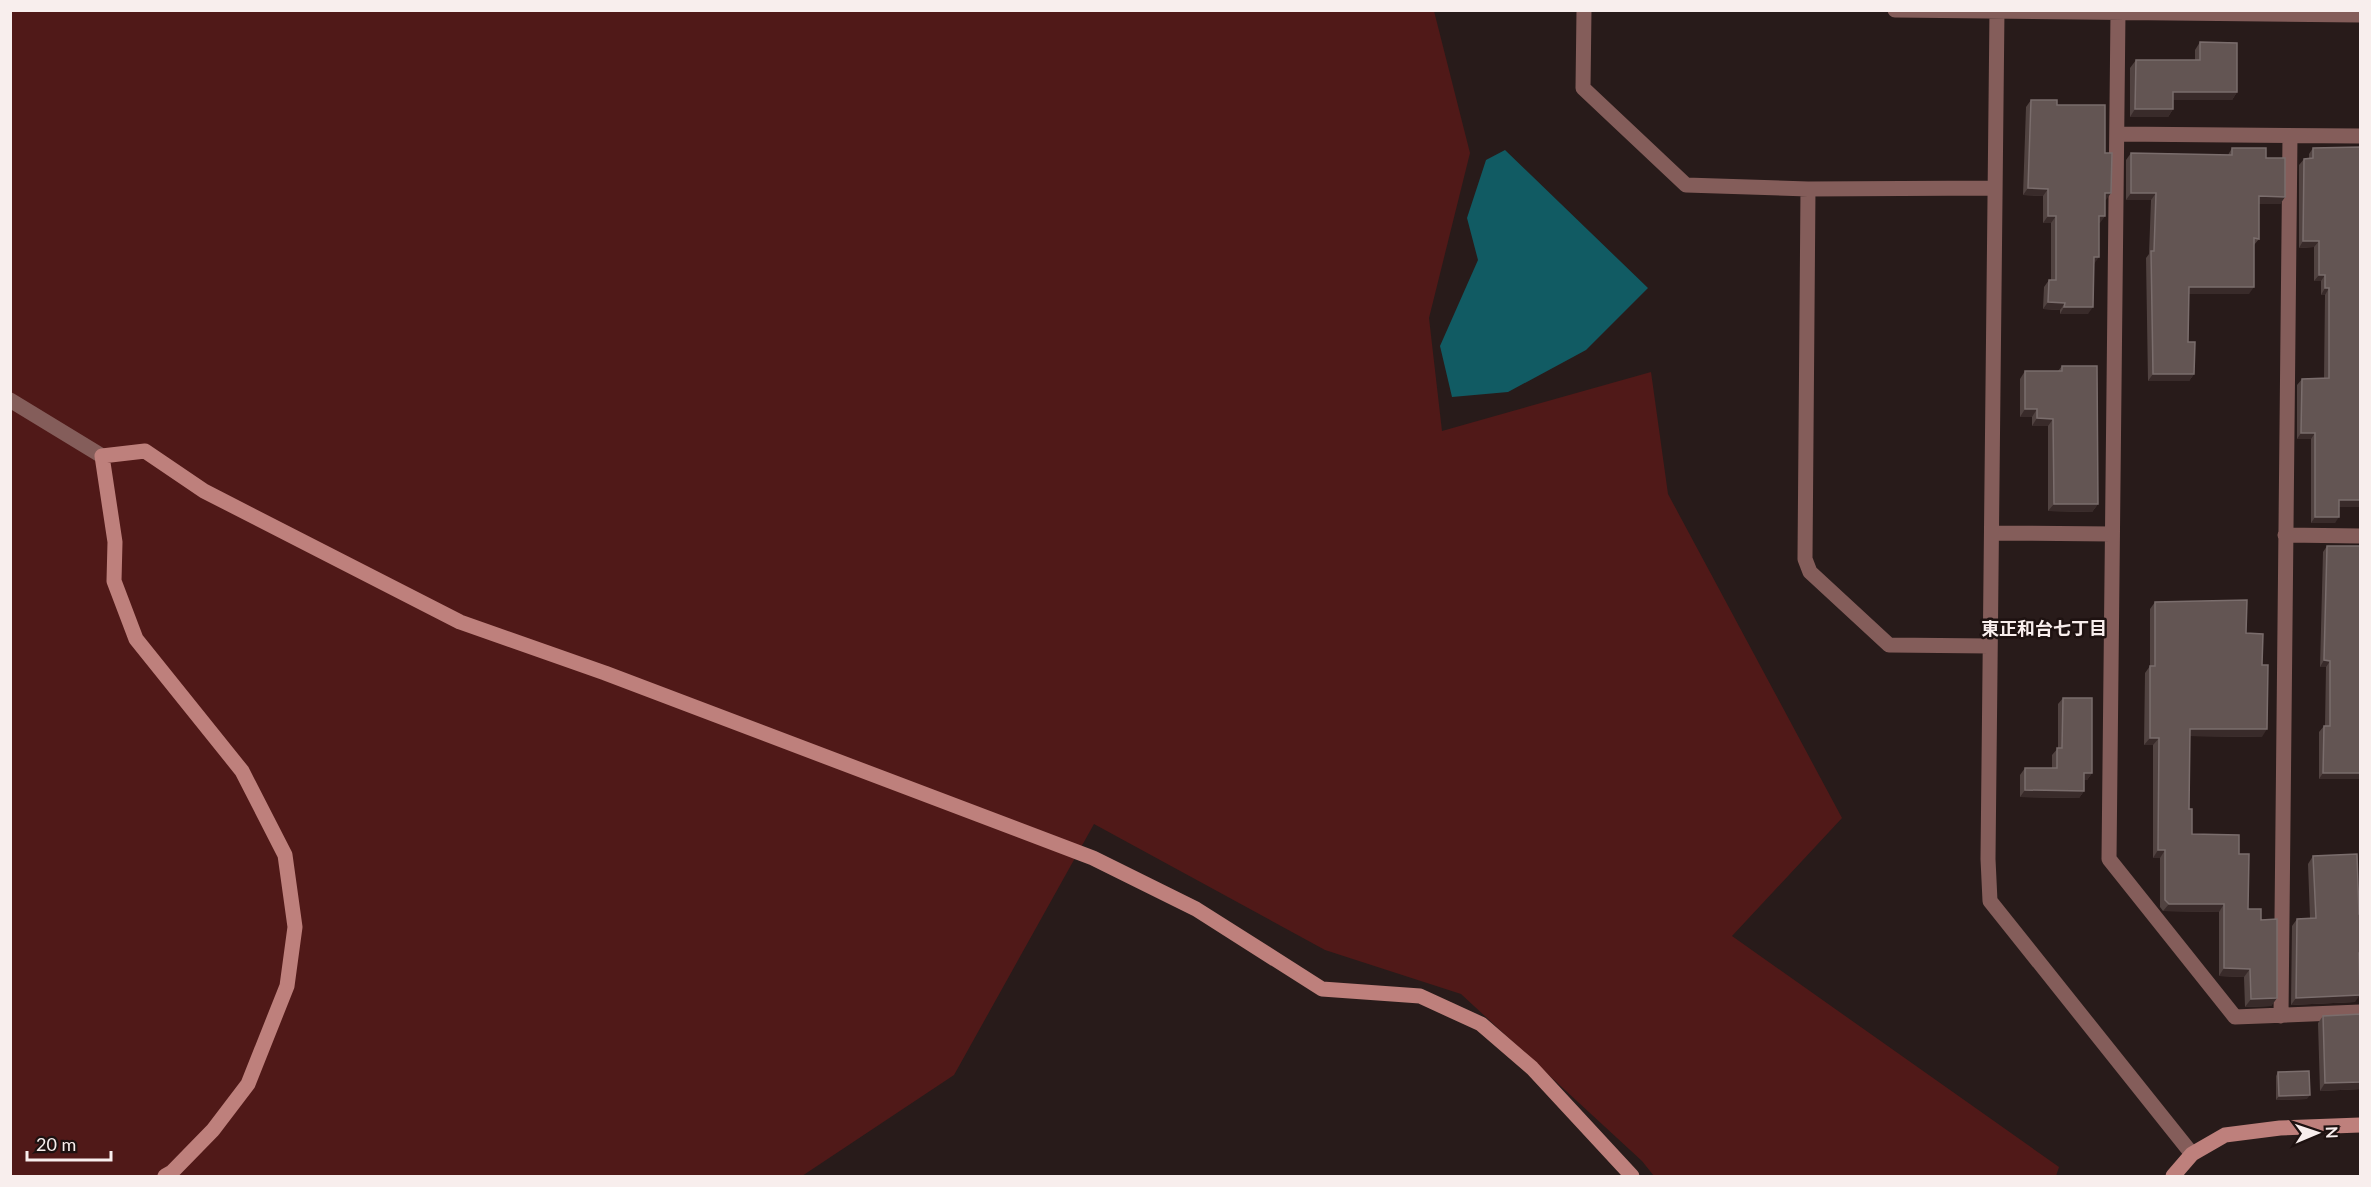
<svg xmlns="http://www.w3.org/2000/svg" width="2371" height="1187" font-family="Lato,'Noto Sans JP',sans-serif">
<rect width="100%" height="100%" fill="#281b1a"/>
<path fill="#501918" d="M10,11H1434L1470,153L1429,318L1442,431L1651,372L1668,494L1842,818L1732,936L2059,1167L2056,1176H1654L1642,1161L1461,994L1325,950L1094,824L954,1075L802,1176H11Z"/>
<path fill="#115b63" d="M1505,150L1648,288L1586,350L1508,392L1452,397L1440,346L1478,260L1467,218L1486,160Z"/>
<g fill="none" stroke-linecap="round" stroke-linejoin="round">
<path stroke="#845d5a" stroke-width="15" d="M1584,10L1583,88L1686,185L1808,189L1995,188
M1895,10L2360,15
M1997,10L1988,859L1990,901L2192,1154
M2118,12L2109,859L2235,1017L2360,1012
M2117,134L2360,136
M1808,189L1805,559L1810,572L1889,645L1990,646
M10,400L102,456
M1992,533L2112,534
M2285,535L2360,536
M2281,1016L2290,136"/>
<path stroke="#be807c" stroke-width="15" d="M165,1176L172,1172L213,1130L248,1084L287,986L295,927L285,855L242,771L136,639L114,581L115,542L102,456L145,451L204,491L460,622L605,673L1093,858L1196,909L1322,989L1420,996L1481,1024L1532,1068L1632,1176
M2173,1176L2192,1154L2225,1135L2280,1128L2360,1125"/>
</g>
<path fill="#514341" d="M2200,42L2237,92L2232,100H2173V109L2168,117H2130V68L2136,60H2195V50Z
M2031,100L2057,105L2105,153L2106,200H2105V216L2099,223L2088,314H2060V310L2043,309L2044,287L2049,280H2051V223H2043V196L2023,195L2026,107Z
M2361,147L2339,507L2335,523H2311V439H2297V385L2302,379L2324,378L2325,295H2321V281H2314V247L2299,248V165L2304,159H2309V154L2313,148Z
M2232,148L2266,158L2285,197L2280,204H2259V239L2254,245L2249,294H2189L2188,342L2194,374L2189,381H2148L2146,258L2149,254L2151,200H2126V160L2131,153L2228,155Z
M2062,366L2098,504L2092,512L2048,511V426H2032V417H2020V379L2025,371H2058Z
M2327,546L2361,779H2319V732L2324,726H2325L2326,667H2320L2323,552Z
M2155,602L2246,633L2262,737L2190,736L2189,809L2192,834L2239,854L2248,909L2261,920L2277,998L2271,1006L2245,1007L2244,977L2219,976V912L2163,911L2160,907V858H2153V745H2144L2145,673L2150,666V609Z
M2063,698L2092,773L2087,780H2084V791L2079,798L2020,797V775L2025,768H2052V755L2058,748V704Z
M2313,856L2361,960H2359L2355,1002L2291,1005L2292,926L2297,919L2310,918L2308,864Z
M2323,1016L2361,1089L2320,1091L2318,1023Z
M2278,1072L2307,1099L2276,1100V1076Z"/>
<path fill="#392b2a" d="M2173,92H2237L2232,100H2168Z
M2135,109H2173L2168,117H2130Z
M2028,188L2048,189L2043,196L2023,195Z
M2105,193H2111L2106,200H2100Z
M2131,193H2156L2151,200H2126Z
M2259,196L2285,197L2280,204H2254Z
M2048,216H2056L2051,223H2043Z
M2099,216H2105L2100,223H2094Z
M2303,241H2319L2314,247L2299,248Z
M2094,257H2099L2094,264H2089Z
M2319,275H2325L2321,281H2314Z
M2189,287H2254L2249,294H2184Z
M2325,288H2329L2325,295H2321Z
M2048,302L2065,303L2060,310L2043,309Z
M2064,307H2093L2088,314H2060Z
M2153,374H2194L2189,381H2148Z
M2025,409H2037L2032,417H2020Z
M2037,418L2053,419L2048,426H2032Z
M2301,433H2315L2311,439H2297Z
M2339,500H2361V507H2335Z
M2054,504H2098L2092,512L2048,511Z
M2315,517H2339L2335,523H2311Z
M2324,660L2330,661L2326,667H2320Z
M2190,729H2267L2262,737L2185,736Z
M2150,738H2159L2153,745H2144Z
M2084,773H2092L2087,780H2079Z
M2323,773H2361V779H2319Z
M2025,790L2084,791L2079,798L2020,797Z
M2158,850H2165L2160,858H2153Z
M2169,904H2224L2219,912L2163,911Z
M2224,968L2250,969L2244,977L2219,976Z
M2360,995L2355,1002L2291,1005L2296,998Z
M2277,998L2271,1006L2245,1007L2251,999Z
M2361,1082V1089L2320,1091L2325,1083Z
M2310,1095L2307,1099L2276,1100L2279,1096Z"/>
<path fill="#635553" stroke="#7a6d6c" stroke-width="1.5" d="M2200,42L2237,43V92H2173V109H2135L2136,60H2200Z
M2031,100H2057V105H2105V153H2112L2111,193H2105V216H2099V257H2094L2093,307H2064L2065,303L2048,302L2049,280H2056V216H2048V189L2028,188Z
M2361,147V500H2339V517H2315V433H2301L2302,379L2329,378V288H2325V275H2319V241H2303L2304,159L2313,158V148Z
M2232,148H2266V158H2285V197L2259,196V239L2254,238V287H2189L2188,342H2195L2194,374H2153L2151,251H2154L2156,193H2131V153L2232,155Z
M2062,366H2097L2098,504H2054L2053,419L2037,418V409H2025V371H2062Z
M2327,546H2361V773H2323L2324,726H2330V661L2324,660Z
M2247,600L2246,633L2263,634L2262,665H2268L2267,729H2190L2189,809H2192V834L2239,835V854H2249L2248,909H2261V920L2277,919V998L2251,999L2250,969L2224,968V904H2169L2165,900V850H2158L2159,738H2150V666H2155V602Z
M2063,698H2092V773H2084V791L2025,790V768H2057V748H2062Z
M2357,854L2359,914H2361V953H2359L2360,995L2296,998L2297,919L2316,918L2313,856Z
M2361,1014V1082L2325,1083L2323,1016Z
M2309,1071L2310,1095L2279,1096L2278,1072Z"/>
<g text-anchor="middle" stroke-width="5" stroke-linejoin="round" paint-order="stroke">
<g font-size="18" font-weight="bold" fill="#f8eeed" stroke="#1e1211">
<text x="2044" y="635">東正和台七丁目</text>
</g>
</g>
<rect width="2371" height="1187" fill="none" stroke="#f8eeed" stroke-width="24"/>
<g transform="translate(2317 1133) rotate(88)" stroke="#1e1211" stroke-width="4.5" paint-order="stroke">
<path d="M0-4.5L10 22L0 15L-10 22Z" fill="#f8eeed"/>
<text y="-9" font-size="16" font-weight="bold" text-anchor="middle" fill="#f8eeed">N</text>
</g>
<path d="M27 1151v9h84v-9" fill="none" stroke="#f8eeed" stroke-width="3"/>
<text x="36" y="1151" font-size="18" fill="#f8eeed" stroke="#1e1211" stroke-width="4.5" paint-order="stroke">20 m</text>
</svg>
